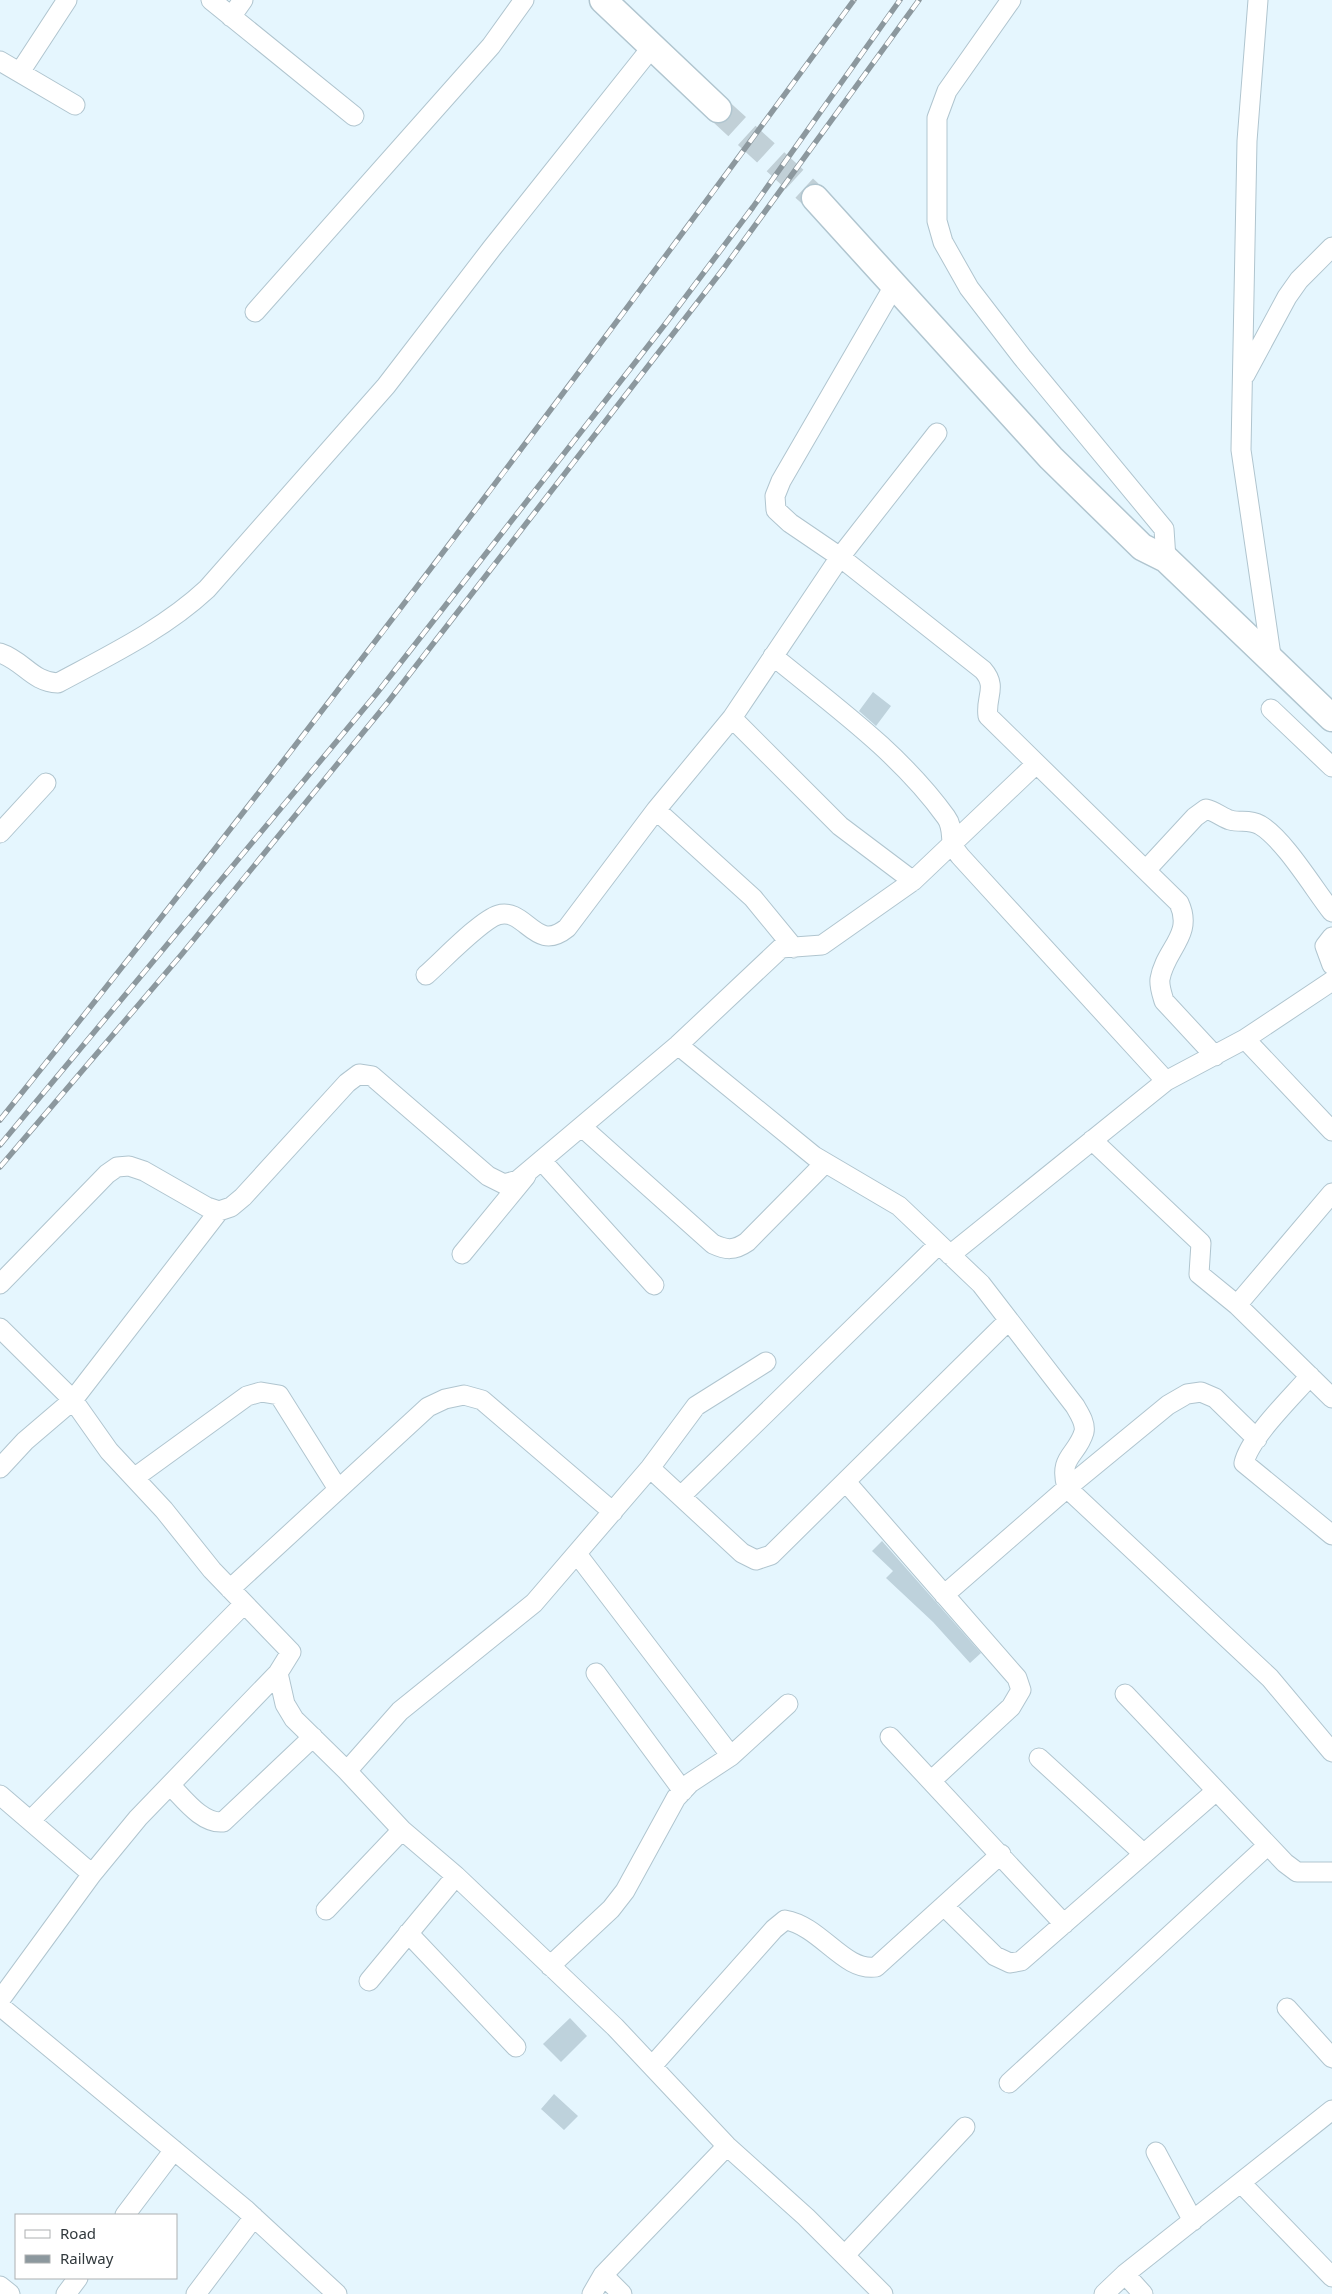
<svg xmlns="http://www.w3.org/2000/svg" width="1332" height="2294" font-family="'Noto Sans',sans-serif">
<rect width="100%" height="100%" fill="#e5f6fe"/>
<path fill="#bed2dc" d="M873,692L891,706L876,726L859,711Z
M882,1541L981,1653L970,1663L933,1622L886,1578L893,1571L872,1551Z
M570,2018L587,2036L561,2062L543,2044Z
M554,2094L578,2116L564,2130L541,2109Z"/>
<g fill="none" stroke-linecap="round" stroke-linejoin="round">
<path stroke="#c1d0d7" stroke-width="26" stroke-dasharray="26 13" stroke-linecap="butt" d="M718,109L815,198"/>
<defs>
<path id="street" d="M211,0L354,116
M1011,0L947,91L937,118V221L943,242L969,288L1022,357L1164,529L1166,559
M1258,0L1247,141L1241,450L1272,662
M231,17L243,0
M0,61L75,105
M20,72L67,0
M894,286L781,481L775,496L776,510L790,523L840,557L983,670C998,687 985,697 988,716L1179,903C1194,935 1165,949 1160,979C1159,986 1162,994 1164,1001L1215,1056
M255,312L491,46L524,0
M1245,375L1287,297L1299,280L1332,247
M0,653C24,661 32,682 58,683C110,655 164,629 207,589L386,386L492,248L652,47
M773,656C834,706 900,753 946,817C952,825 951,833 952,842C953,847 957,852 960,856L1166,1081
M1271,709L1332,767
M732,718L840,826L913,881
M656,810L753,898L794,948
M0,833L46,783
M1146,870L1195,817L1206,809C1215,811 1223,818 1230,820C1241,823 1249,819 1260,825C1284,839 1314,889 1332,912
M1332,937L1325,946L1332,965
M426,975C441,962 481,920 498,915C526,907 535,954 567,928L656,810L732,718L840,557L937,433
M1245,1039L1332,1131
M678,1045L814,1156L899,1206L981,1284L1075,1406C1079,1413 1086,1423 1084,1432C1077,1456 1058,1456 1067,1488L1270,1678L1332,1752
M582,1127L713,1244C726,1250 734,1251 747,1242L825,1163
M1092,1140L1201,1243L1199,1274L1237,1305L1332,1398
M542,1161L654,1285
M462,1254L526,1176
M950,1255L1166,1081L1245,1039L1332,981
M0,1284L107,1174L117,1167L129,1166L144,1171L207,1207L219,1211L231,1207L243,1197L347,1083L359,1074L372,1076L488,1176L504,1184L518,1180L678,1045L781,948L822,945L913,881L1036,764
M1237,1305L1332,1193
M0,1328L73,1400L109,1451L164,1510L212,1570L291,1652L278,1673L285,1704L294,1719L347,1771L402,1830L456,1876L615,2027L727,2146L806,2217L883,2294
M1310,1376C1292,1397 1250,1437 1244,1463L1332,1535
M0,1468L25,1441L73,1400L219,1211
M650,1468L742,1553L756,1560L771,1555L1008,1321
M134,1478L247,1396L261,1392L279,1395L338,1489
M846,1482L1017,1678L1021,1690L1011,1707L931,1781
M681,1496L939,1244
M577,1554L731,1756
M230,1589L428,1407L445,1399L464,1395L482,1400L613,1512
M944,1595L1067,1488L1168,1405L1187,1394L1201,1392L1215,1398L1257,1439
M596,1673L683,1791
M1125,1694L1285,1863L1297,1872H1332
M890,1737L1064,1924
M1039,1758L1144,1854
M347,1771L400,1711L534,1603L650,1468L696,1406L766,1362
M170,1785C184,1799 202,1824 223,1822L313,1737
M0,1795L92,1874
M31,1820L244,1604
M945,1907L995,1956L1010,1963L1021,1961L1216,1791
M326,1910L402,1830
M408,1933L516,2047
M550,1966L611,1909L625,1891L676,1798L690,1783L731,1756L788,1704
M369,1981L456,1876
M0,2000L92,1874L138,1818L278,1673
M0,2006L245,2209L337,2294
M1287,2008L1332,2058
M653,2065L774,1929L785,1920C821,1926 844,1972 876,1967L1001,1854
M1009,2083L1268,1845
M1156,2152L1193,2221
M1241,2183L1332,2277
M125,2215L174,2150
M845,2255L965,2127
M1125,2274L1143,2294
M603,2275L622,2294
M0,2286L10,2294
M66,2294L78,2278
M196,2294L254,2217
M592,2294L603,2275L727,2146
M1104,2294L1125,2274L1332,2110"/>
<path id="secondary" d="M603,0L718,109
M815,198L1051,458L1142,547L1166,559L1332,718"/>
</defs>
<use href="#street" stroke="#b0c5cf" stroke-width="21"/>
<use href="#secondary" stroke="#b0c5cf" stroke-width="29"/>
<use href="#street" stroke="#fff" stroke-width="19"/>
<use href="#secondary" stroke="#fff" stroke-width="26"/>
<defs>
<path id="rail" d="M0,1120C295,754 577,379 854,0
M0,1145L377,693L666,323L753,207L900,0
M0,1167L182,954L388,702L724,268L919,0"/>
</defs>
<use href="#rail" stroke="#8c989e" stroke-width="5.5"/>
<use href="#rail" stroke="#fff" stroke-width="4" stroke-dasharray="11" stroke-linecap="butt"/>
</g>
<rect x="15" y="2214" width="162" height="65" fill="#ffffff" stroke="#adb0b1"/>
<rect x="25" y="2230" width="25" height="8" fill="#ffffff" stroke="#adb0b1"/>
<text x="60" y="2239" font-size="15" fill="#31393d">Road</text>
<rect x="25" y="2255" width="25" height="8" fill="#8c989e" stroke="#adb0b1"/>
<text x="60" y="2264" font-size="15" fill="#31393d">Railway</text>
</svg>
